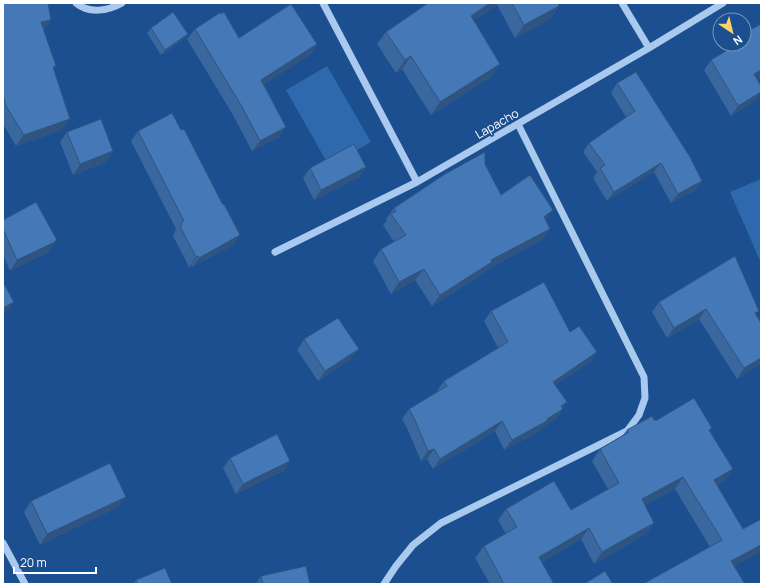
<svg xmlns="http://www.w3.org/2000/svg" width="764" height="587" font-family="Manrope,sans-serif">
<rect width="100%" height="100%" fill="#1b4f8f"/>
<path fill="#2e69ad" d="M327,66L371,142L329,166L286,90Z
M761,179V263L730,192Z"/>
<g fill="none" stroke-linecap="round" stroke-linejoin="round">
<path stroke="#a9c9ee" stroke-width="7" d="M76,3C89,14 108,11 122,3
M323,3L417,182
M622,3L649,48
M275,252L417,182L649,48L723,3
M3,543L25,584
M384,584L396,566L413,545L441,523L627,431L639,415L645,398L644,377L518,124"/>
</g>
<path fill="#3a679d" d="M3,3L44,31L54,69L62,130L16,146L3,124Z
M428,3H558L559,6L550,19L515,38L497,5L474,20L500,64L491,77L431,115L402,69L396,73L377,44L386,32Z
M761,24V77L757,79L756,100L731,116L704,70L711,60L744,44V36L748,31Z
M151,28L188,34L184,39L161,55L147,33Z
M195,29L239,38L317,44L310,55L264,84L286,127L279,137L252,151L233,115L187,39Z
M617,83L696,190L671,203L654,172L607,201L593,178L597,172L583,152L589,143L626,117L611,93Z
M181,130L240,235L233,245L192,267L191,266L189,267L173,236L174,234V233L176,229L131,141L138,131Z
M67,132L113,151L106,162L73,175L60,142Z
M485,164L501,195L546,221L542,240L486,270L484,273L432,306L415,280L391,294L373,261L381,249L394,242L383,225L387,220L386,219L394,208Z
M366,167L359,177L314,200L303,178L310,168Z
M3,220L57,240L48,252L10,271L3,255Z
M659,302L756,315L761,363L737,379L699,319L667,338L652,312Z
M491,311L570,332L597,352L590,362L555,385L563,409L556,419L543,427L540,431L504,450L495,431L433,469L427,459L421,461L407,428L402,419L409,409L437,392V391L444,381L498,348L484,321Z
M304,339L351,359L318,381L297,350Z
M654,420L709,432L725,480L717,485L743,529L710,547L675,489L645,505L654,523L646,534L594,564L581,539L542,562L554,584H490L475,558L484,546L506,534L498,520L506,509L571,510L608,489L592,461L600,449L623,435L627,430Z
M230,458L290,461L283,471L236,494L223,468Z
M31,501L118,507L40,545L24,512Z
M261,576L310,584H256Z
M136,580L172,584H133Z"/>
<path fill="#305480" d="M490,3H498L497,5L462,28L471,16Z
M559,6L550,19L515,38L524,25Z
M51,20L44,31L41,22Z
M188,34L184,39L161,55L165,50Z
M317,44L310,55L254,90L261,80Z
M411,56L402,69L396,73L405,60Z
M500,64L491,77L431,115L440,102Z
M761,70V77L747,84L754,74Z
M761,92V94L756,100L731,116L738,106Z
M70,119L62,130L16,146L24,135Z
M286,127L279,137L252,151L260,141Z
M113,151L106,162L73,175L80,164Z
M661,163L654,172L607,201L614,192Z
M366,167L359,177L314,200L321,190Z
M702,181L696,190L671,203L678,194Z
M553,210L545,222L544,217Z
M550,229L542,240L486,270L484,273L432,306L440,295L491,260Z
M240,235L233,245L192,267L199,258Z
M57,240L48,252L10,271L17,260Z
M198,256L191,266L189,267L196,257Z
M424,269L415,280L391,294L399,282Z
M14,302L6,312L3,314V308Z
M706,309L699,319L667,338L674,328Z
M359,349L351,359L318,381L325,371Z
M597,352L590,362L546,392L553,382Z
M761,358V363L737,379L744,368Z
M567,402L561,411L563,409L556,419L543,427L540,431L504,450L512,440L547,419L561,406Z
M502,421L495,431L433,469L440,459Z
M434,449L427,459L421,461L428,451Z
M290,461L283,471L236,494L243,484Z
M733,469L725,480L706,492L714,480Z
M683,477L675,489L634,511L642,499Z
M126,497L118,507L40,545L47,534Z
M654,523L646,534L594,564L602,552Z
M589,528L581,539L531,568L539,557Z
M761,545V552L723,572L731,561Z"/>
<path fill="#4478b7" stroke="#305480" d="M3,3H48L51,20L41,22L56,66L53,67L70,119L24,135L6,106L3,94Z
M428,3H490L471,16L500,64L440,102L411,56L405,60L386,32Z
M512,3H558L559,6L524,25Z
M291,4L317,44L261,80L286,127L260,141L241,105L195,29L221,12V14L224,12L239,38Z
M173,12L188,34L165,50L151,28Z
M761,24V70L754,74L761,86V92L738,106L711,60L737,44H744V39L750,36L748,31Z
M636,72L690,157L702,181L678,194L661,163L614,192L600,168L605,165L589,143L635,111L617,83Z
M172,113L181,130L184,129L223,205L224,204L240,235L199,258L198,256L196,257L180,226L182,225L181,223L184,221L138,131Z
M101,119L113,151L80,164L67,132Z
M354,144L366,167L321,190L310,168Z
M485,152V164L501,195L530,175L553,210L544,217L550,229L491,260L492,262L440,295L424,269L399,282L381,249L406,235L391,214L396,211L394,208L445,174Z
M36,202L57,240L55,241V242L17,260L3,229V220Z
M735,256L759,311L755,313L761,323V358L744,368L706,309L674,328L659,302Z
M3,282L14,302L3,308Z
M544,282L570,332L579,326L597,352L553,382L567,402L561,406L563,409L547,419V421L512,440L502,421L440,459L434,449L428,451L414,418L409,409L447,386L444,381L508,342L491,311Z
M338,318L359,349L325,371L304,339Z
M694,398L712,428L709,430L733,469L714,480L743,529L761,519V545L731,561L745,584H643L722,540L683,477L642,499L654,523L602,552L589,528L539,557L554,584H504L484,546L517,527L506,509L554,481L571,510L619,483L600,449L629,432L627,430L652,416L654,420H657Z
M277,434L290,461L243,484L230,458Z
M110,463L126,497L47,534L31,501Z
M306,566L310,584H263L261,576Z
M165,568L172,584H138L136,580Z
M605,571L613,584H584Z"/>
<g text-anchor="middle" stroke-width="3.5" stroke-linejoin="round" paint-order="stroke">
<g font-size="12" fill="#fff" stroke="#1b4f8f">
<text transform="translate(497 124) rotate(-30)" y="4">Lapacho</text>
</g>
</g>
<rect width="764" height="587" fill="none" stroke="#ffffff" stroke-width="8"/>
<g transform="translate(732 32) rotate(145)"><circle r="19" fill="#1b4f8f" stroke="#7695bc"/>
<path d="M0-3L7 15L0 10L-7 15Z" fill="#ffd166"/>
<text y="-6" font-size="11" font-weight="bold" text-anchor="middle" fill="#ffffff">N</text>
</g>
<path d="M14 567v6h82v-6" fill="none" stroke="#ffffff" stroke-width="2"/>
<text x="20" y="567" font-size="12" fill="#ffffff" stroke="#1b4f8f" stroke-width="3" paint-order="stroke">20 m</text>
</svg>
